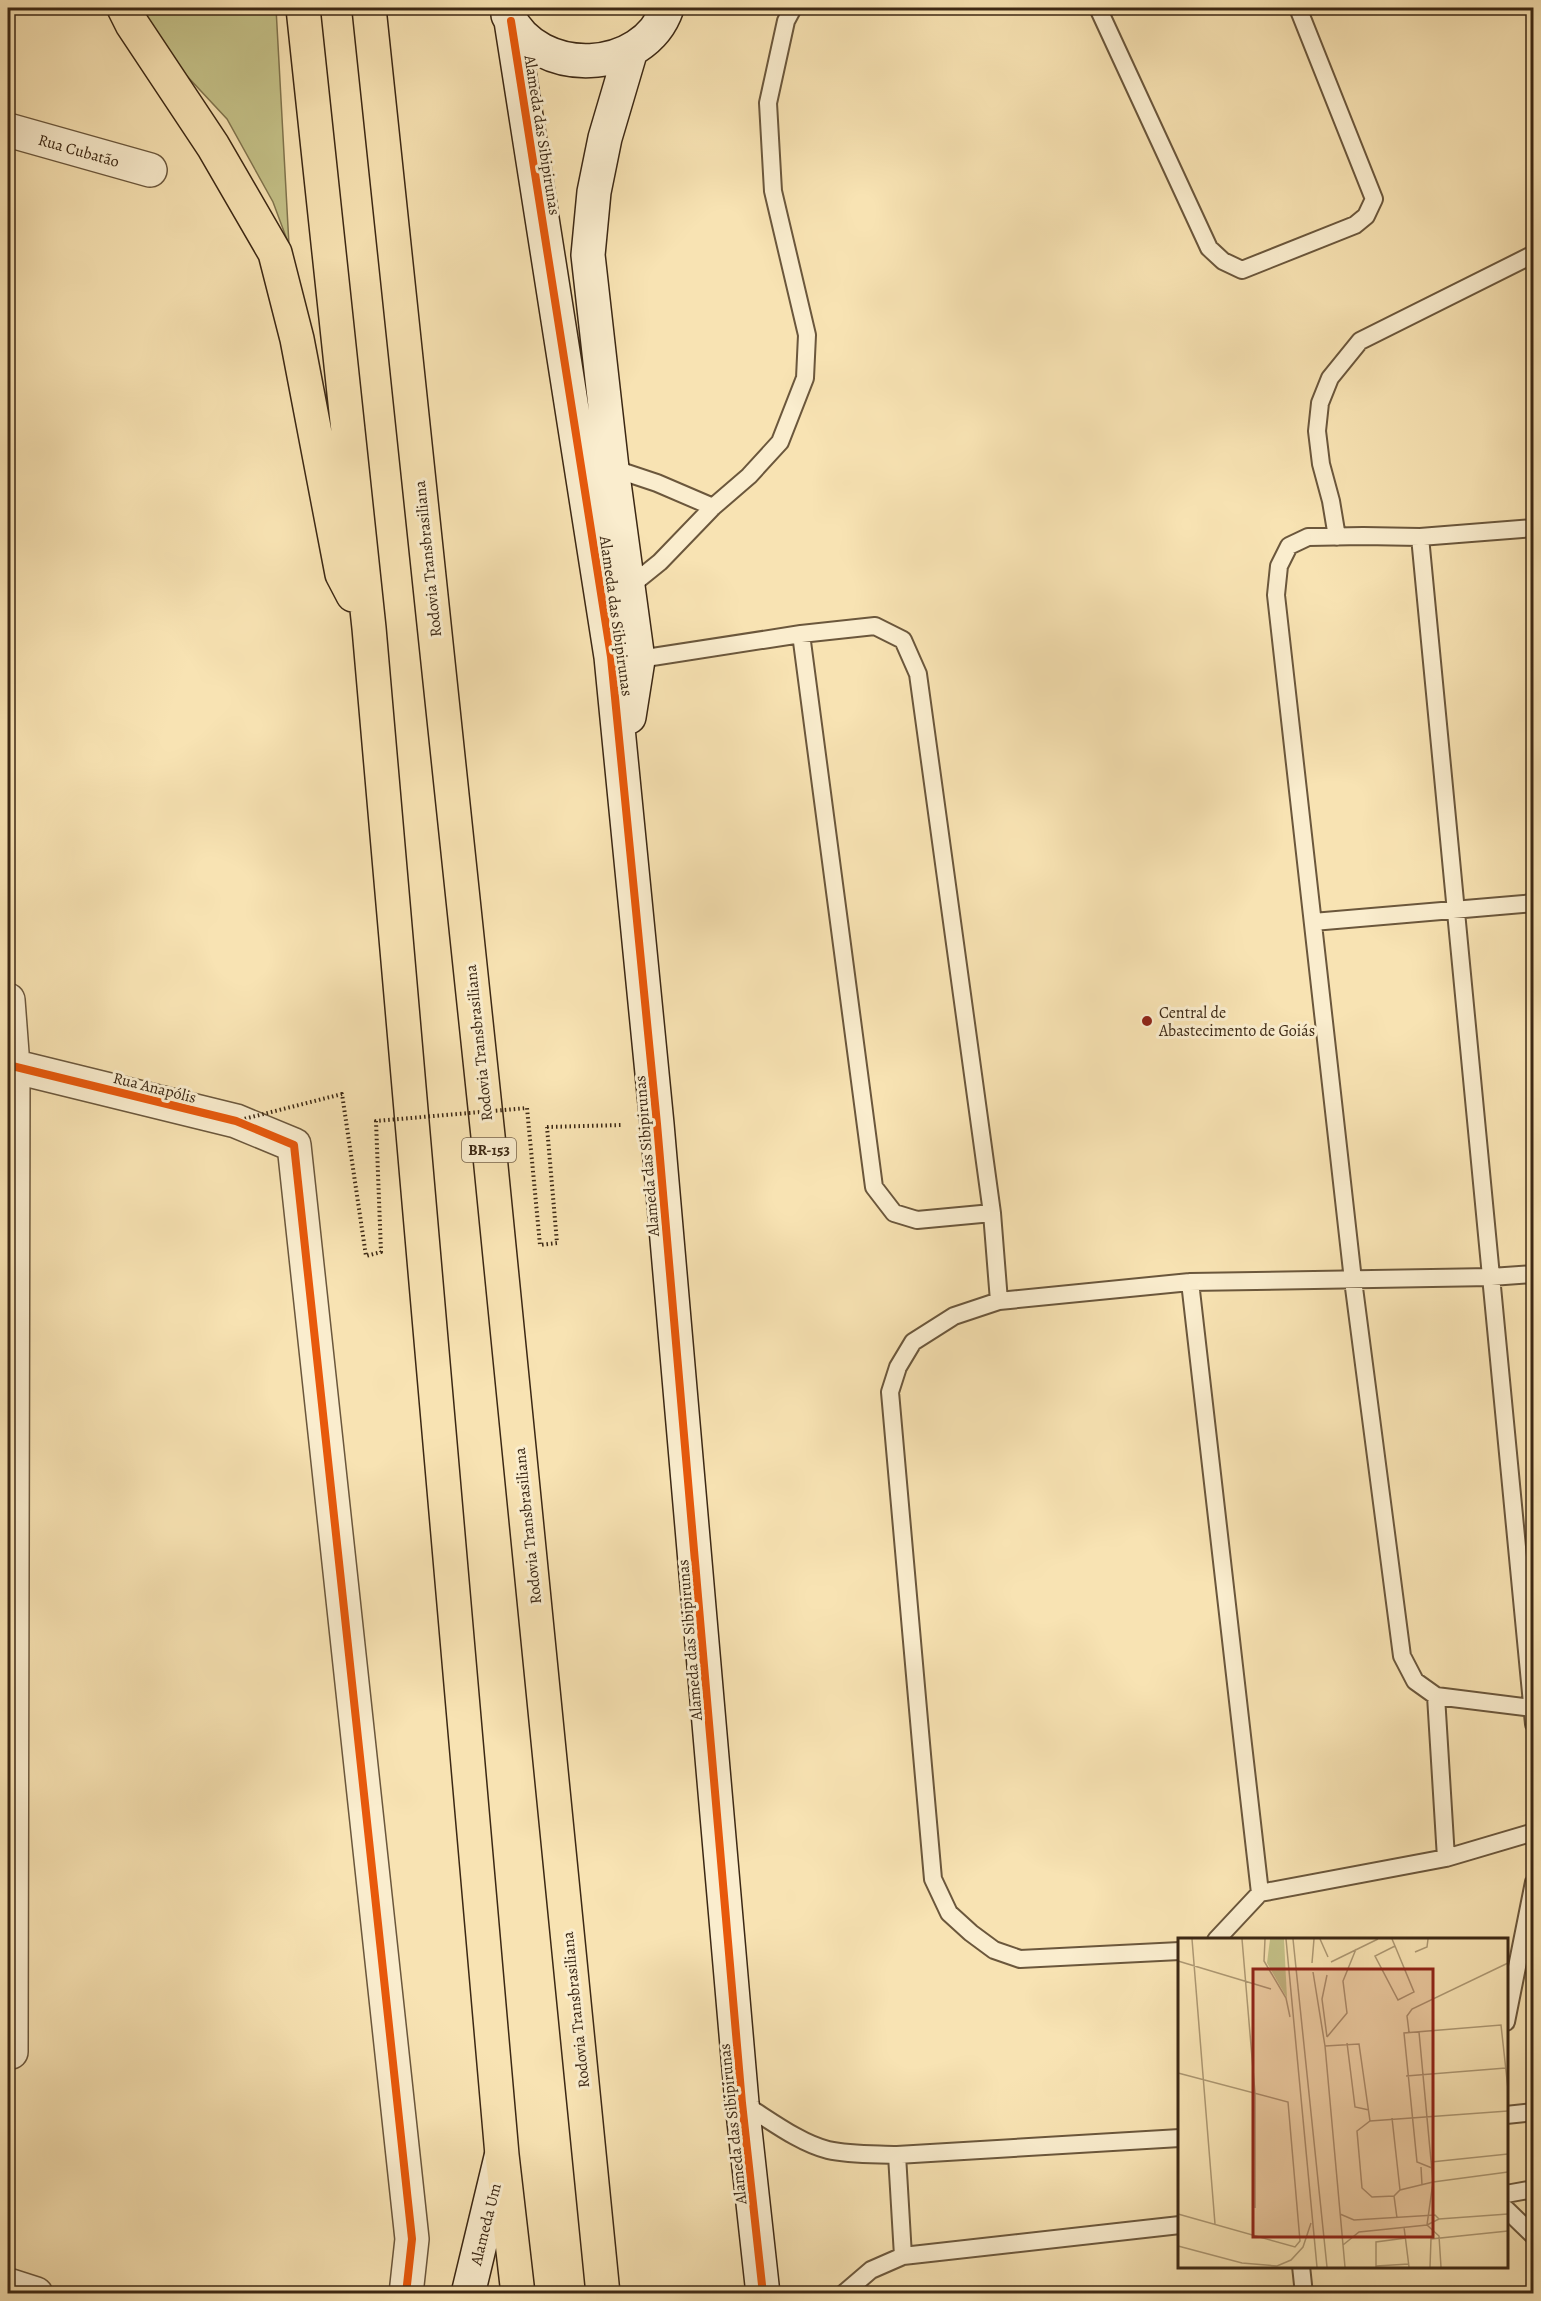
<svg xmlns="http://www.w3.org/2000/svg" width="1541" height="2301" font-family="Alegreya,serif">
<rect width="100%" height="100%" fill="#f8e3b3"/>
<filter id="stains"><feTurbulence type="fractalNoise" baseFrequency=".00333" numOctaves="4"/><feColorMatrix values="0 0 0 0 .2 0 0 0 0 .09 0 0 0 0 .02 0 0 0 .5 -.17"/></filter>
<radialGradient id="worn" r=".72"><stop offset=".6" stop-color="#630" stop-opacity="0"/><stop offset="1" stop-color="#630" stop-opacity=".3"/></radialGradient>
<path fill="#c4c188" stroke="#80744e" stroke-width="1.5" d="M140,8H276L289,245L273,202L227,119L186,75L152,28Z"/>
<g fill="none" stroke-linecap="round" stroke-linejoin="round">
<defs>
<path id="lane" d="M1098,8L1209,248L1223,261L1242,270L1355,225L1366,216L1374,199L1298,8
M612,468L657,483L713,507
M1337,537L1331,501L1321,464L1317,431L1320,403L1330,378L1360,341L1534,254
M1420,537L1534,1724
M629,587L660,562L713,507L749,476L780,442L805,378L807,335L773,191L768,103L786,21L793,8
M801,634L874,1187L894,1213L917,1220L992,1213
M633,660L801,634L875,626L903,640L918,674L992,1213L999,1301
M1313,922L1534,903
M1190,1282L1260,1893
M1436,1696L1446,1858
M1532,1708L1436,1696L1415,1681L1402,1656L1353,1280L1276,595L1279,566L1289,546L1308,537L1363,536L1420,537L1534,528
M1216,1940L1260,1893L1446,1858L1534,1832
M1180,1951L1020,1959L994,1950L971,1933L949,1913L933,1879L890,1392L898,1367L913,1342L954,1316L999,1301L1190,1282L1491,1277L1534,1274
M1506,2022L1534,1882
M742,2103C767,2118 799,2143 828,2150C850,2155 874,2154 897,2155L1180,2138
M1506,2115L1534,2112
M897,2155L903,2256
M1506,2194L1534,2189
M1506,2209L1534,2236
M1301,2266L1304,2294
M843,2294L871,2270L903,2256L1180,2225"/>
<path id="street" d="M8,130L150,170
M8,1000L13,1066L11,2052
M8,1065L236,1121L294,1145L412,2239L406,2294
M8,2285L36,2294"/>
<path id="secondary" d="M508,15C538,79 644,75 667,8
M511,21L611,657L657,1124L742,2103L763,2294
M629,717L638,660L612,468L588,255L594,192L605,138L631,50
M468,2294L501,2157"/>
<path id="highway" d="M124,8L132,24L213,146L275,253L297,339L342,574L353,595
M303,8L369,628L502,2155L518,2294
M369,8L488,1136L603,2294"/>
</defs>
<use href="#lane" stroke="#6b573c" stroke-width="20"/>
<use href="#street" stroke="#6b573c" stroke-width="36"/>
<use href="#secondary" stroke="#3c2814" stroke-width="36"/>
<use href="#highway" stroke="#3c2814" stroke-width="36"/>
<path stroke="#3c2814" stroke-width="4" stroke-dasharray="1.5 3" stroke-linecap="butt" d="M547,1127L621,1125"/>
<use href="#lane" stroke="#faedce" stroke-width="16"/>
<use href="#street" stroke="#faedce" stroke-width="33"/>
<use href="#secondary" stroke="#faedce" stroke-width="33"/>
<use href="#highway" stroke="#f8e3b3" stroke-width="33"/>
<path stroke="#3c2814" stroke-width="4" stroke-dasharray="1.5 3" stroke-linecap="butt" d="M236,1121L342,1094L366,1256L381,1252L376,1121L527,1108L540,1245L557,1243L547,1127"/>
<defs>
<path id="cycleway" d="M511,21L611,657L657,1124L742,2103L763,2294
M8,1065L236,1121L294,1145L412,2239L406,2294"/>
</defs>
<use href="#cycleway" stroke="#faedce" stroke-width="11"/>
<use href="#cycleway" stroke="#e8590c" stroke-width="8"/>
</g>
<circle fill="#8f2418" stroke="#faedce" stroke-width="2" cx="1147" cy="1021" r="6"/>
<g text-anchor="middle" stroke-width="6" stroke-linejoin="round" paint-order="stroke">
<rect fill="#faedce" stroke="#75634c" stroke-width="1.5" x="462" y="1138" width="54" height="24" rx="4.5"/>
<g font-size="15" font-weight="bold" fill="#3c2814">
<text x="489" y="1155">BR-153</text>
</g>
<g font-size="16" fill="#3c2814" stroke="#faedce">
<text transform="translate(543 135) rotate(81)" y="6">Alameda das Sibipirunas</text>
<text transform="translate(79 150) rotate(16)" y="6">Rua Cubatão</text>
<text transform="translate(427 559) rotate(-96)" y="6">Rodovia Transbrasiliana</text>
<text transform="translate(617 616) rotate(82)" y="6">Alameda das Sibipirunas</text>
<text transform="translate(478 1043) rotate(-96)" y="6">Rodovia Transbrasiliana</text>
<text transform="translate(155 1087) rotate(14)" y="6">Rua Anapólis</text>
<text transform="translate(646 1156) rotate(-95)" y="6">Alameda das Sibipirunas</text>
<text transform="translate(527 1526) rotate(-96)" y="6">Rodovia Transbrasiliana</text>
<text transform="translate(689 1640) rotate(-95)" y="6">Alameda das Sibipirunas</text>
<text transform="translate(575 2010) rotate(-96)" y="6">Rodovia Transbrasiliana</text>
<text transform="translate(732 2124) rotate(-96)" y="6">Alameda das Sibipirunas</text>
<text transform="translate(485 2224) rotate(-76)" y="6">Alameda Um</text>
</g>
<g font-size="16" fill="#3c2814" stroke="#faedce" text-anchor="start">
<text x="1159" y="1018">Central de<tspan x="1159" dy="18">Abastecimento de Goiás</tspan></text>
</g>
</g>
<g transform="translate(1178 1938)">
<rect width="330" height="330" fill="#f8e3b3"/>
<path d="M92,1H106L109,60L89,25Z" fill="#c4c188"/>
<path fill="none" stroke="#ad9873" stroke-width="1.5" d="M14,1L37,286M64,1L77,155V270M87,1L86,23L108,60L112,79M108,1L139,329M115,1L149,329M142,1L150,19M214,1L217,8L236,54L220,62L197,18L217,8M237,14L249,9L250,1M0,23L93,51M153,24L200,1M134,25L136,1M135,34L147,108L167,329M231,94L229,78L234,71L330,25M241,94L255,244L249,287L261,298L263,329M149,99L169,75L165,43L178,11M149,99L144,61L149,37M169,105L177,169L191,172M147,108L181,106L192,183M0,135L110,164L122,303L117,309L0,276M228,138L328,130M330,173L192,183L179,193L184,250L194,259L216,258L222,252L255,244L330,234M214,180L222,252M253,224L330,216M243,229L244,247M254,230L239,224L226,95L323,87L330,151M216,258L219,280M162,276L176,282L257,277L261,281M226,289L231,329M165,307L181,294L249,287L261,281L330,276M0,308L64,325L99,328L113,322L125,309L133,285M198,328L231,326M198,329V304L228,300M252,329L253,301L330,293"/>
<path fill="#8f2418" fill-opacity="0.15" stroke="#8f2418" stroke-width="3" d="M75,31H255V299H75Z"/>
<rect width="330" height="330" fill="none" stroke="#3c2814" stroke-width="3"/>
</g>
<rect width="1541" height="2301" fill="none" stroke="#f8e3b3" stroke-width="30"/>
<rect x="9" y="9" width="1523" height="2283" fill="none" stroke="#3c2814" stroke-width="3"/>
<rect x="15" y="15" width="1511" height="2271" fill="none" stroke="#3c2814" stroke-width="1.5"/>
<rect width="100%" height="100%" filter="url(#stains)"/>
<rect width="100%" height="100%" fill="url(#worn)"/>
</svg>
